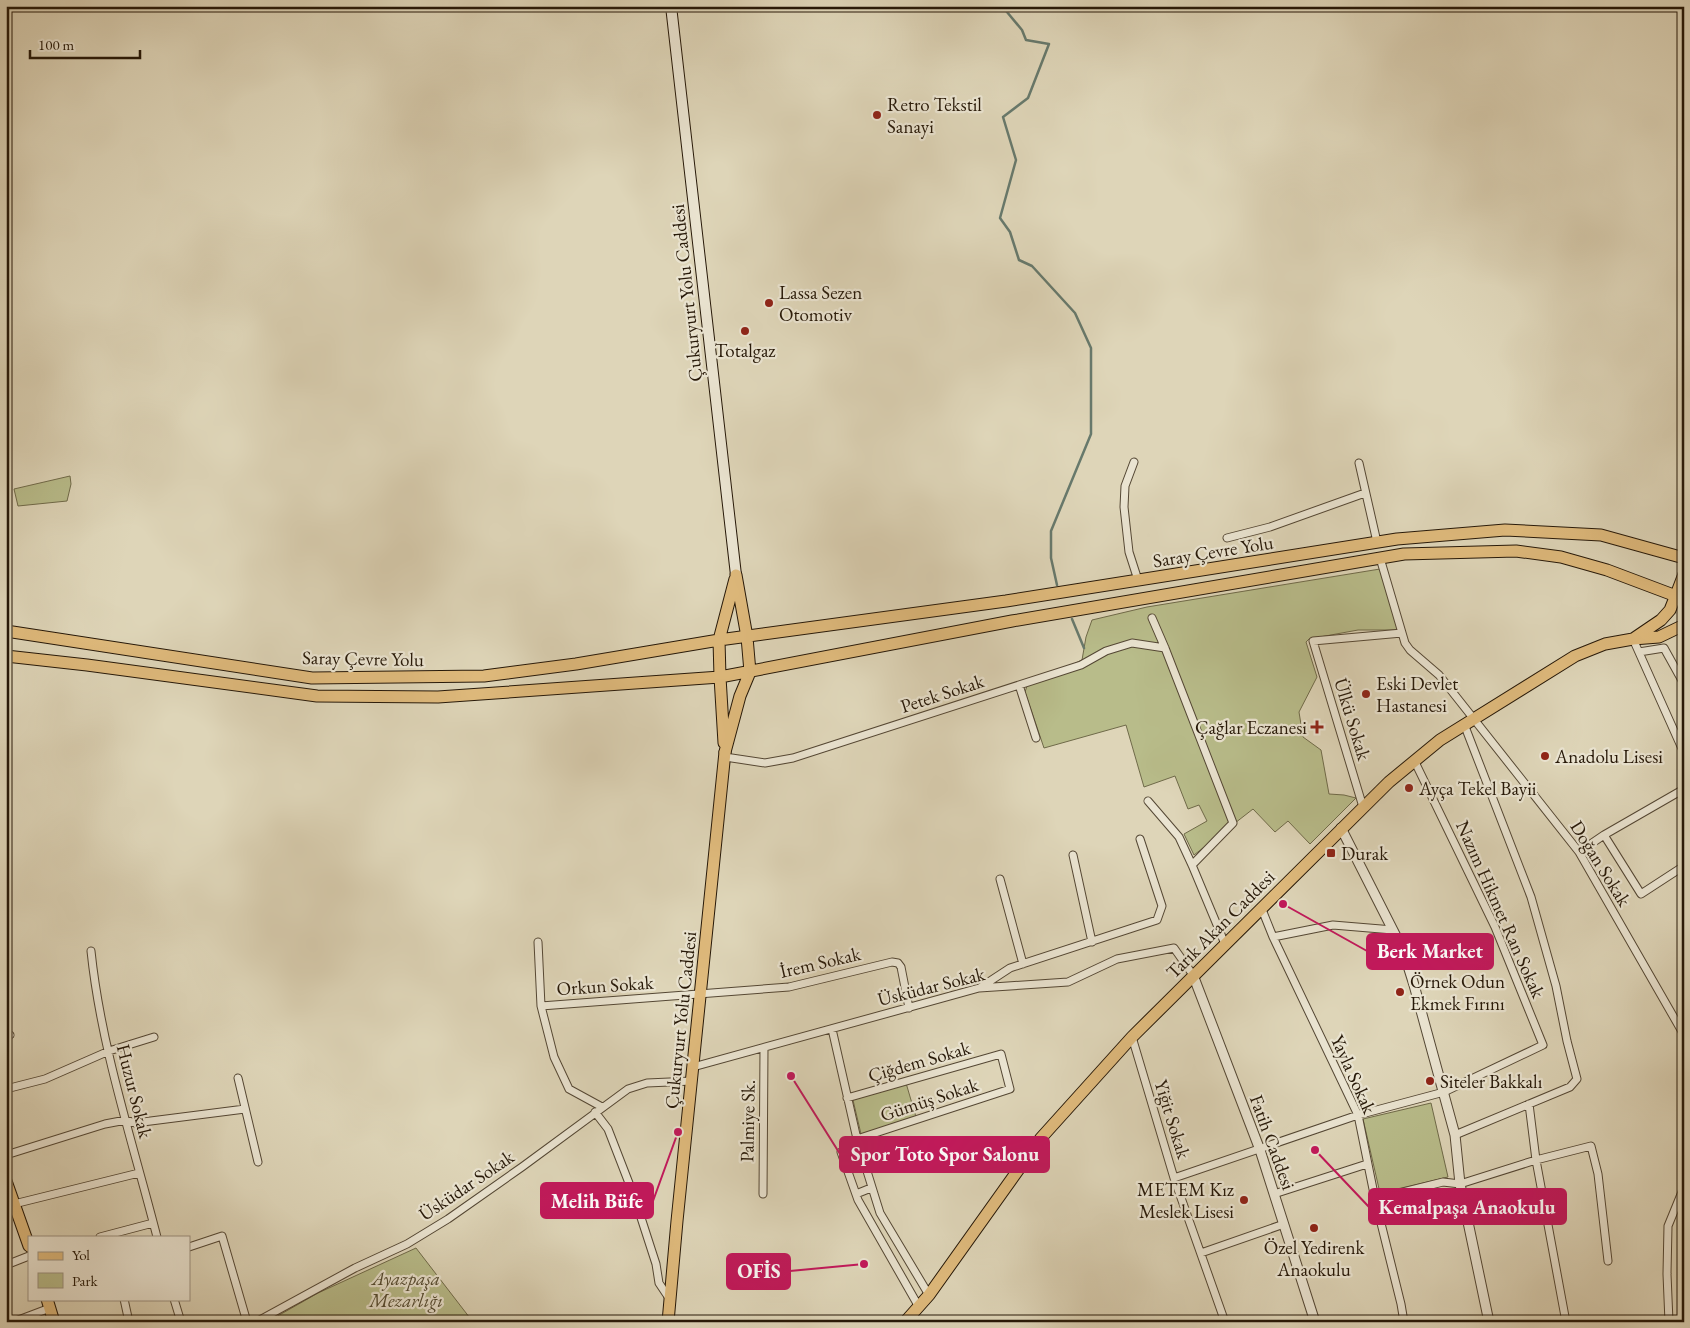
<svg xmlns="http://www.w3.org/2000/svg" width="1690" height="1328" font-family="'EB Garamond',serif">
<rect width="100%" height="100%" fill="#ded5b8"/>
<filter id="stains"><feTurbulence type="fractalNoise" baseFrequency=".004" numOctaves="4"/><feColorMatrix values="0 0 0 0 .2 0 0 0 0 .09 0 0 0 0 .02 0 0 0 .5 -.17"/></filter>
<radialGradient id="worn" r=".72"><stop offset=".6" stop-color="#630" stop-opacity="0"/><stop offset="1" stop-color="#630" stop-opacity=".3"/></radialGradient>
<path fill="#b8bc8a" stroke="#6f6a49" d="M70,476L71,484L67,501L18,506L14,489Z
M1380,569L1398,630H1358L1309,639L1306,642L1317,677L1299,712L1303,737L1321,750L1329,794L1344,795L1356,798L1310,844L1288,821L1275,832L1253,809L1194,855L1184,834L1207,821L1199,805L1188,809L1175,776L1144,787L1126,725L1044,748L1025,692L1027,686L1082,660L1086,637L1092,620L1147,607Z
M906,1083L916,1117L861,1134L853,1100Z
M1431,1103L1448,1177L1380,1193L1363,1119Z
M416,1248L473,1322H267L318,1293Z"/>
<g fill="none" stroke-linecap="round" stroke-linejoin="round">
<path stroke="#67796c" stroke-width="2.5" d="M1002,6L1022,30L1026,40L1049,44L1028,98L1003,117L1016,160L1000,218L1010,232L1019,260L1032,266L1075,313L1091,348V434L1051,531V558L1057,585
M1072,619L1084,648"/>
<defs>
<path id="minor" d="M1134,462L1125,486L1124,507L1129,552L1138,580
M1359,463L1377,542
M1227,538L1270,527L1365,493
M1380,558L1405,643L1410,650L1439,675L1579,852L1684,1035
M1152,618L1165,648L1233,823L1192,865
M1633,639L1684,753
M1639,652L1664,648L1684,684
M1019,685L1036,738
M725,757L765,763L793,758L1081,665L1106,651L1132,643L1165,648
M1148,801L1179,837L1192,865L1225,944
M1363,807L1313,641L1402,633
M1604,835L1641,894L1684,866
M1579,852L1604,835L1684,789
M1073,855L1092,942
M1000,879L1023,964
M1261,907L1273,937L1358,1115L1375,1199L1401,1304L1404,1322
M1273,937L1333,925L1393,930
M538,942L541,1006L554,1057L569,1089L602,1107
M91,951C101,1048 133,1143 157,1237
M981,987L1010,968L1157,920L1162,906L1140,839
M541,1006L789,987L892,962L898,963L901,967L909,1008
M832,1029L857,1139L880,1213L929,1295
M1132,1037L1174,1178L1225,1322
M6,1038L10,1035
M693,1067L979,988L1068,982L1117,959L1174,948L1193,975
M238,1078L258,1162
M6,1089L45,1079L109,1051L154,1037
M847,1098L1001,1054L1010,1089L857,1139L841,1152L858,1200L919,1307
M1529,1104L1536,1160L1566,1322
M595,1112L608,1129L634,1196L656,1264L659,1283L669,1298
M1455,1135L1570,1087L1577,1079L1567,1041L1556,986L1531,897L1464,724
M6,1155L105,1124L126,1120L135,1123L245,1109
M1174,1178L1358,1115L1444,1092L1543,1045L1495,927L1414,760
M763,1194L764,1048
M856,1194L871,1188
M1274,1194L1367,1164
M1375,1199L1443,1182L1460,1184L1536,1160L1591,1146L1598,1174L1608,1261
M14,1204L139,1173
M100,1237L153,1223
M189,1247L222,1236L247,1322
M1201,1253L1284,1224
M6,1265L29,1256
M124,1299L129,1322
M174,1299L181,1322
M13,1322L50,1308
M256,1322L355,1268L407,1244L448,1219L522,1167L628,1089L647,1083L692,1081
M1669,1322L1667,1274L1668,1226L1684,1187"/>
<path id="tertiary" d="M1341,828L1403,950L1414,985L1455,1135L1460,1184L1489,1322
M1193,975L1260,1150L1315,1322"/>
<path id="secondary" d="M671,6L736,575"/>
<path id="primary" d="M1676,595L1670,610L1661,620L1633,639L1659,637L1684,625
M6,1181L29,1246
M47,1299L54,1322
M668,1322L677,1221L725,752
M905,1322L929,1295L1041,1138L1132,1037L1389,782L1440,740L1575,656L1605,644L1633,639"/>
<path id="trunk" d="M1676,595L1684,574
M6,631L312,678L484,676L576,664L719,640L1006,601L1397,539L1505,530L1601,535L1684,558
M6,656L87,665L317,696L438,697L720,677L1012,621L1404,554L1516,551L1561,557L1607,570L1684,599
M724,743L720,677L719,640L735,579
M725,752L740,696L750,672L747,637L736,575"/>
</defs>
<use href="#minor" stroke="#544734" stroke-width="9"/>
<use href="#tertiary" stroke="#544734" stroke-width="11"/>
<use href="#secondary" stroke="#261808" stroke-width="12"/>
<use href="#primary" stroke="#261808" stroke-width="13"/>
<use href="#trunk" stroke="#261808" stroke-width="13"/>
<use href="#minor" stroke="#eae4d1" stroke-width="7"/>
<use href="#tertiary" stroke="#eae4d1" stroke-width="9"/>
<use href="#secondary" stroke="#eae4d1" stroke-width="10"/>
<use href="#primary" stroke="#dfba7c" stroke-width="11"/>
<use href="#trunk" stroke="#dfba7c" stroke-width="11"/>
</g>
<g fill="#8f2418" stroke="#eae4d1" stroke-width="2">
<circle cx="877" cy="115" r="5"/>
<circle cx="769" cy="303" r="5"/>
<circle cx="745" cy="331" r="5"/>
<circle cx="1366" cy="694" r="5"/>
<path d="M1314.5 719.5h5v5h5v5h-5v5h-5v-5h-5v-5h5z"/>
<circle cx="1545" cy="756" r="5"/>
<circle cx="1409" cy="788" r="5"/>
<rect x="1326" y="848" width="10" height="10" rx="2.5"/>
<circle cx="1400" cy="992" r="5"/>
<circle cx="1430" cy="1081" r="5"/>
<circle cx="1244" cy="1200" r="5"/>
<circle cx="1314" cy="1228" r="5"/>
</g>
<g text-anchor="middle" stroke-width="4.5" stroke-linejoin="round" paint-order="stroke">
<g font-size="19" fill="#261808" stroke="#eae4d1" text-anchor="start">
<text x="887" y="111">Retro Tekstil<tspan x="887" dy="22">Sanayi</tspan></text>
<text x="779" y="299">Lassa Sezen<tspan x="779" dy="22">Otomotiv</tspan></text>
<text x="745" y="357" text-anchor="middle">Totalgaz</text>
<text x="1376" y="690">Eski Devlet<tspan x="1376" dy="22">Hastanesi</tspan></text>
<text x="1307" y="734" text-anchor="end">Çağlar Eczanesi</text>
<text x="1555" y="763">Anadolu Lisesi</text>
<text x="1419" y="795">Ayça Tekel Bayii</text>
<text x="1341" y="860">Durak</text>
<text x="1410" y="988">Örnek Odun<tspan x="1410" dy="22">Ekmek Fırını</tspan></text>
<text x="1440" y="1088">Siteler Bakkalı</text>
<text x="1234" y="1196" text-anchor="end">METEM Kız<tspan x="1234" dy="22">Meslek Lisesi</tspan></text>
<text x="1314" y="1254" text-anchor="middle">Özel Yedirenk<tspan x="1314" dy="22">Anaokulu</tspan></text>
</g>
<g font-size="19" fill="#261808" stroke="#eae4d1">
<text transform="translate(686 293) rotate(-96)" y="7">Çukuryurt Yolu Caddesi</text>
<text transform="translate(1213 551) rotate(-9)" y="7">Saray Çevre Yolu</text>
<text transform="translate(363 658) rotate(1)" y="7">Saray Çevre Yolu</text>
<text transform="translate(942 693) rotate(-18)" y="7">Petek Sokak</text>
<text transform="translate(1353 719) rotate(73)" y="7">Ülkü Sokak</text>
<text transform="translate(1601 863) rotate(58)" y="7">Doğan Sokak</text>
<text transform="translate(1501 909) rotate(66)" y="7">Nazım Hikmet Ran Sokak</text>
<text transform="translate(1220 924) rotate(-45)" y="7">Tarık Akan Caddesi</text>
<text transform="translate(820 962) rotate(-13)" y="7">İrem Sokak</text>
<text transform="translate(605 985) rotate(-4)" y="7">Orkun Sokak</text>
<text transform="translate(931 986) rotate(-14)" y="7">Üsküdar Sokak</text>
<text transform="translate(680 1020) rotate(-84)" y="7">Çukuryurt Yolu Caddesi</text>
<text transform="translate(919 1061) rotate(-16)" y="7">Çiğdem Sokak</text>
<text transform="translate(1354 1074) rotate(66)" y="7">Yayla Sokak</text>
<text transform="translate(135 1091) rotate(76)" y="7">Huzur Sokak</text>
<text transform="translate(929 1099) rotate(-18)" y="7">Gümüş Sokak</text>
<text transform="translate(1173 1119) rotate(73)" y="7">Yiğit Sokak</text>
<text transform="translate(747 1121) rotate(-89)" y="7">Palmiye Sk.</text>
<text transform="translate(1273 1142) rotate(70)" y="7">Fatih Caddesi</text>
<text transform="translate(466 1185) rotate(-34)" y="7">Üsküdar Sokak</text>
</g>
<g font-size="19" font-style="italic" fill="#52492f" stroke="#eae4d1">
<text x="406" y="1285">Ayazpaşa<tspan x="406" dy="22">Mezarlığı</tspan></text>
</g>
</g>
<path fill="none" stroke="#c2185b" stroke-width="2" d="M1283 904L1367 951M791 1076L840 1154M678 1132L653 1201M1315 1150L1369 1207M864 1264L790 1271"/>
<g fill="#c2185b" stroke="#eae4d1" stroke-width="2">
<circle cx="1283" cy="904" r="5"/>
<circle cx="791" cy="1076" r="5"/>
<circle cx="678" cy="1132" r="5"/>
<circle cx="1315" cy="1150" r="5"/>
<circle cx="864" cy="1264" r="5"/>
</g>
<g fill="#c2185b" stroke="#c2185b" stroke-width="2">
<rect x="1367" y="934" width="126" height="35" rx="5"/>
<rect x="840" y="1137" width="209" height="35" rx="5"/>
<rect x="541" y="1183" width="112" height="35" rx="5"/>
<rect x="1369" y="1189" width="197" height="35" rx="5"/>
<rect x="727" y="1254" width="63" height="35" rx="5"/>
</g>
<g font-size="20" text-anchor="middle" font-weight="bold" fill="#fff">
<text x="1430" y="958">Berk Market</text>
<text x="945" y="1161">Spor Toto Spor Salonu</text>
<text x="597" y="1208">Melih Büfe</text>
<text x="1467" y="1214">Kemalpaşa Anaokulu</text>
<text x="759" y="1278">OFİS</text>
</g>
<rect width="1690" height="1328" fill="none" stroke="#ded5b8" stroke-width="25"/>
<rect x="8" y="8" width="1675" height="1313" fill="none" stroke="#261808" stroke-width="2.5"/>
<rect x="12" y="12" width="1665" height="1303" fill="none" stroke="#261808"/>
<rect x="28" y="1236" width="162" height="65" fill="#eae4d1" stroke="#9c9281"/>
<rect x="38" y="1252" width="25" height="8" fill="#dfba7c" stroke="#9c9281"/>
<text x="72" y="1260" font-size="15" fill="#261808">Yol</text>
<rect x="38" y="1273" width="25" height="15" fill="#b8bc8a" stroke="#9c9281"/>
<text x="72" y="1286" font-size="15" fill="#261808">Park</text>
<path d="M30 50v8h110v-8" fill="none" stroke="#261808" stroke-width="2.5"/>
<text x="38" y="50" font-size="15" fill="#261808" stroke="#eae4d1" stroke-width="4" paint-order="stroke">100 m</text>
<rect width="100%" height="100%" filter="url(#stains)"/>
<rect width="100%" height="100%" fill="url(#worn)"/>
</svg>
